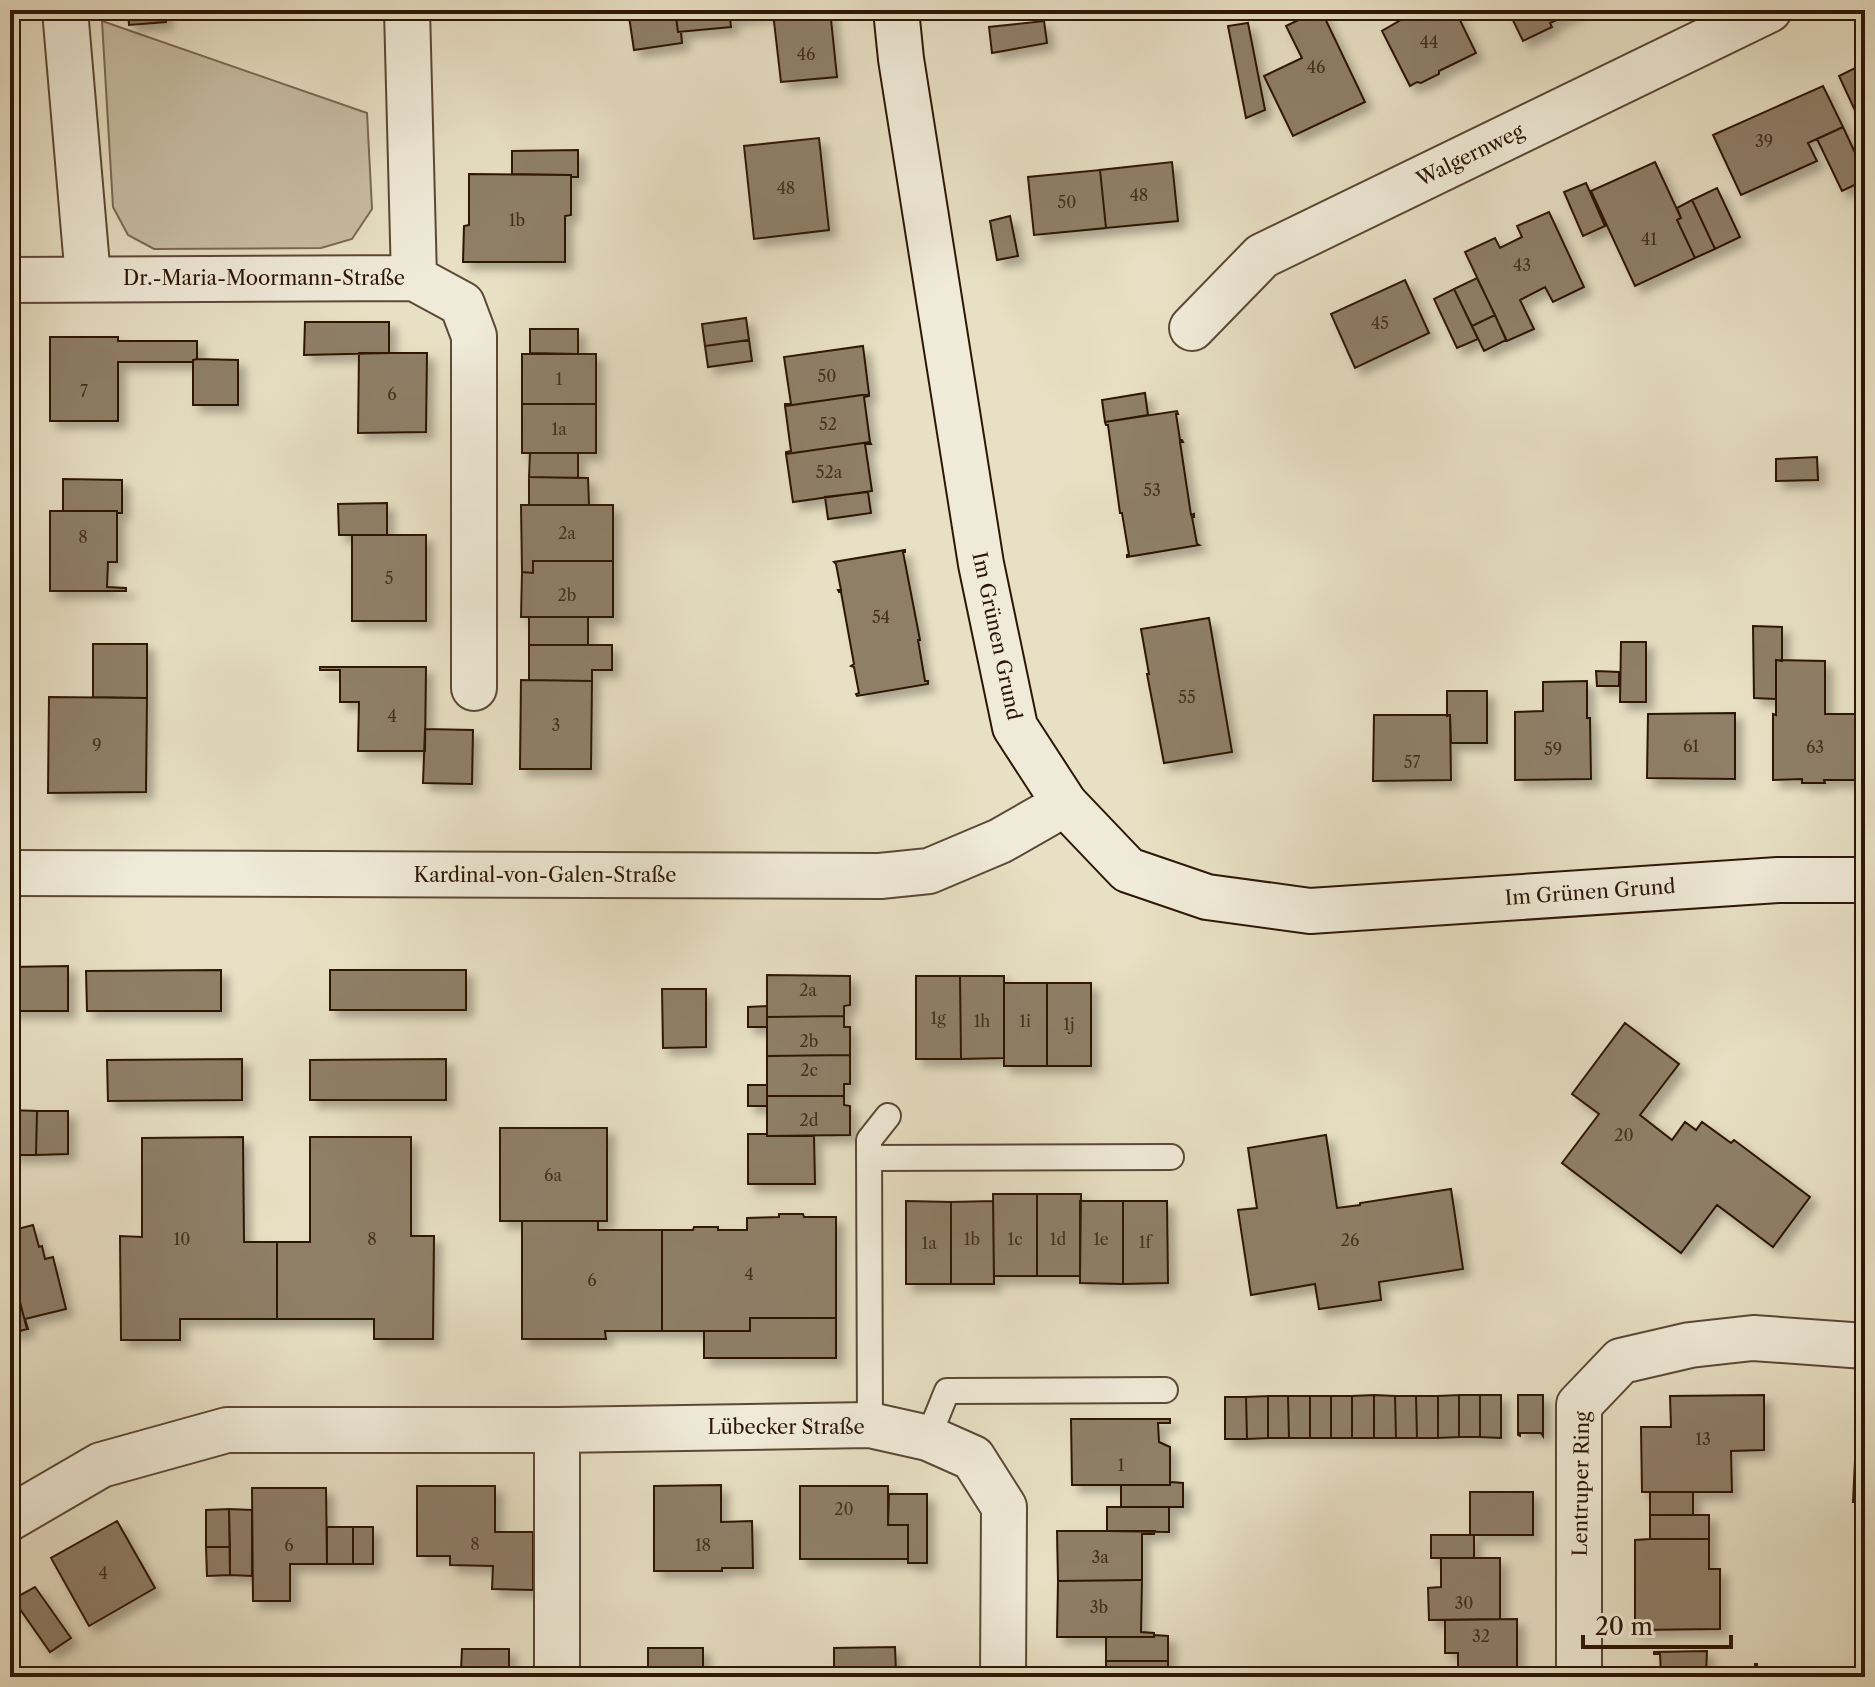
<svg xmlns="http://www.w3.org/2000/svg" width="1875" height="1687" font-family="'Libre Caslon Text',serif">
<defs>
<filter id="shadow"><feDropShadow dx="7" dy="7" stdDeviation="4" flood-color="#0004"/></filter>
</defs>
<rect width="100%" height="100%" fill="#e8e0c4"/>
<filter id="stains"><feTurbulence type="fractalNoise" baseFrequency=".0025" numOctaves="4"/><feColorMatrix values="0 0 0 0 .2 0 0 0 0 .09 0 0 0 0 .02 0 0 0 .5 -.17"/></filter>
<radialGradient id="worn" r=".72"><stop offset=".6" stop-color="#630" stop-opacity="0"/><stop offset="1" stop-color="#630" stop-opacity=".3"/></radialGradient>
<path fill="#c8bea4" stroke="#7b6a54" stroke-width="2" d="M102,21L367,113L372,209L352,239L321,248L154,249L128,235L113,207Z"/>
<path fill="#8f7f68" stroke="#2e1605" stroke-width="2" filter="url(#shadow)" d="M128,10H165L166,22L129,25Z
M628,10H675L678,32H681L682,43L634,50Z
M675,10H830L837,77L781,82L773,13L730,18L731,27L678,32Z
M1319,10H1321L1365,102L1293,136L1264,76L1302,58L1286,26Z
M1418,10H1455L1476,53L1439,71V74L1421,83L1417,82L1410,86L1382,31Z
M1508,10H1579L1550,23L1552,27L1523,41Z
M1044,21L1047,43L992,53L989,27Z
M1248,23L1265,110L1246,118L1228,26Z
M1865,63V132L1839,76Z
M1823,86L1843,127L1808,143L1817,161L1741,195L1713,135Z
M1843,127L1865,174V180L1842,191L1817,139Z
M819,138L829,230L754,239L744,146Z
M578,150V177H571V175L512,174V151Z
M1172,162L1178,221L1106,228L1100,170Z
M1655,162L1681,218L1677,220L1695,258L1635,286L1591,191Z
M1100,170L1106,228L1034,235L1028,177Z
M469,174L571,175V215L565,216V262H463L464,226L469,225Z
M1586,183L1605,226L1583,236L1564,192Z
M1717,188L1740,237L1715,249L1692,200Z
M1692,200L1715,249L1695,258L1677,220L1681,218L1677,208Z
M1549,212L1584,287L1553,302L1545,287L1520,300L1534,329L1507,341L1465,252L1495,238L1500,248L1522,237L1517,226Z
M1010,216L1018,256L997,260L990,221Z
M1477,278L1495,315L1472,326L1454,289Z
M1405,280L1429,333L1355,368L1331,314Z
M1454,289L1478,339L1457,348L1434,299Z
M1495,315L1506,340L1484,351L1472,326Z
M746,318L749,340L705,346L702,324Z
M305,322H389V353L304,355Z
M530,329H578V354L530,353Z
M50,337H118V341H197V359L193,360V362H118V421H50Z
M749,340L752,361L708,367L705,346Z
M863,346L869,394L785,406V404H791L784,357Z
M359,353H427L426,432L358,433Z
M522,354H596V404H522Z
M197,359L238,360V405H193V360Z
M1145,393L1148,415L1105,422L1102,400Z
M869,394V396L864,397L870,442L786,454V452L791,451L785,406Z
M522,404H596V453H522Z
M1177,411L1178,414H1176L1180,440H1182L1183,442H1180L1191,515L1194,514V517H1192L1197,544L1199,545L1127,557V555H1129L1122,513H1120L1108,425H1106L1105,422Z
M870,442L871,444H865L872,491L793,502L786,454Z
M530,453H578V478L529,477Z
M1817,457L1818,480L1776,481V459Z
M529,477L588,478L589,505H529Z
M63,479L122,480V513H117V511H63Z
M868,492L871,513L828,519L825,497Z
M387,503V535H339L338,504Z
M521,505H613V561H533V573L522,572Z
M50,511H117V562H108L107,587L126,588V591H50Z
M352,535H426V621H352Z
M905,550V552H903L920,640H918L925,681H928V684L857,696L856,694L859,693L854,667L851,666L854,664L841,592H839L838,590H841L836,564L834,562Z
M533,561H613V617H521L522,572L533,573Z
M529,617H588V645H529Z
M1209,618L1232,752L1164,763L1147,674H1149L1141,629Z
M1753,626L1782,627V661L1776,660V699L1754,698Z
M1860,632H1865V692H1860Z
M1621,642H1646V702H1620Z
M93,644H147V698L93,697Z
M529,645H612V670H592V681L529,680Z
M1776,660L1825,661V714H1856V780H1824L1825,783H1802V779L1773,780V714L1776,715Z
M320,667H426L425,751H358L359,702H340V670H320Z
M1596,671L1619,672V686H1597Z
M521,680L592,681L591,769H520Z
M1587,681V718H1590L1591,779L1515,780V712L1543,711V682Z
M1447,691H1487V743H1451L1450,715L1447,716Z
M49,697L147,698L146,792L48,793Z
M1735,713V779L1647,778L1648,714Z
M1374,715H1450L1451,780L1373,781Z
M425,729L473,730L472,784L423,783Z
M68,966V1011H10V967Z
M221,970V1011H87L86,971Z
M330,970H466V1010H330Z
M767,975L850,976V1005L844,1006V1016L767,1017Z
M916,976H960L961,1059H916Z
M960,976H1004V1058L961,1059Z
M1004,983H1047V1066H1004Z
M1047,983H1091V1066H1047Z
M662,989H706V1047L663,1048Z
M767,1006V1027H748V1007Z
M844,1016V1027H850V1055L767,1056V1017Z
M1625,1023L1679,1064L1640,1115L1672,1140L1685,1122L1696,1130L1702,1122L1731,1143L1734,1140L1810,1197L1773,1247L1717,1205L1681,1253L1562,1163L1599,1114L1572,1094Z
M850,1055V1084H844V1096H767V1056Z
M242,1059V1100L108,1101L107,1060Z
M446,1059V1100H310V1060Z
M748,1085H767V1106H748Z
M767,1096H844V1105L850,1106V1135L767,1136Z
M10,1110L37,1111L36,1155H10Z
M37,1111H68V1154L36,1155Z
M500,1128H607V1221H500Z
M748,1134H767V1136H814L815,1184H748Z
M1326,1135L1337,1208L1360,1205V1203L1451,1189L1463,1269L1379,1282L1381,1300L1319,1309L1315,1284L1251,1295L1238,1210L1257,1208L1248,1148Z
M243,1137L244,1242H277V1319H180V1340H121L120,1236L142,1237V1138Z
M310,1137H411V1236H434L433,1339H374V1319H277V1242H310Z
M993,1194H1037V1276H994Z
M1037,1194H1081L1080,1276H1037Z
M906,1201L951,1202V1284H906Z
M993,1201L994,1284H951V1202Z
M1080,1201H1123V1284L1080,1283Z
M1123,1201H1167L1168,1283L1123,1284Z
M779,1214H803L804,1217H836V1318H750V1331H662V1230H693L694,1227H718V1230H747V1218L779,1217Z
M522,1221H598V1230H662V1331H605L606,1339H522Z
M33,1225L39,1247L42,1246L45,1259L53,1257L66,1309L25,1319L28,1329H27L10,1264V1231Z
M10,1264L27,1329L10,1334Z
M750,1318H836V1358H704V1331H750Z
M1374,1395L1395,1396L1396,1438H1374Z
M1374,1395V1438H1352V1396Z
M1459,1395V1437L1438,1438V1396Z
M1459,1395H1480V1437H1459Z
M1480,1395H1501V1438L1480,1437Z
M1518,1395H1543V1436L1541,1433H1520V1436L1518,1435Z
M1764,1395V1450L1731,1451L1732,1492H1642L1641,1427H1671L1670,1396Z
M1268,1396H1288L1289,1438H1268Z
M1268,1396V1438L1247,1439L1246,1397Z
M1288,1396H1310V1438H1289Z
M1310,1396H1331V1438H1310Z
M1331,1396H1352V1438H1331Z
M1395,1396H1416L1417,1438H1396Z
M1416,1396H1438V1438H1417Z
M1225,1397H1246L1247,1439H1225Z
M1858,1399H1865V1502H1853Z
M1071,1419H1170V1423H1158L1159,1442L1170,1447V1485H1072Z
M1170,1482L1183,1483V1507H1121V1485H1170Z
M721,1485V1522L752,1521L753,1568H722V1571H654V1486Z
M417,1486H495V1532H533V1590L492,1589L493,1566L450,1565V1556H417Z
M800,1486H888V1525H908V1559H800Z
M252,1488H326L327,1564H290V1601H253Z
M1470,1492H1533V1535H1470Z
M1650,1492H1693V1515H1650Z
M889,1494H927V1563H908V1525H888Z
M1107,1507H1169V1532L1107,1531Z
M229,1509L230,1547H206V1510Z
M229,1509L252,1510V1576L230,1575Z
M1650,1515H1709V1539H1650Z
M117,1521L155,1588L89,1626L51,1558Z
M327,1527H353V1564H327Z
M353,1527H373V1564H353Z
M1057,1531H1155L1154,1534H1142V1580L1058,1581Z
M1431,1535H1474V1558H1431Z
M1650,1539H1709V1569H1720V1629L1635,1630V1540Z
M206,1547H230V1575L207,1576Z
M1441,1558H1500V1619L1429,1620L1428,1588L1441,1587Z
M1142,1580L1141,1632L1154,1633V1637H1057L1058,1581Z
M35,1587L71,1638L50,1652L13,1599Z
M1517,1619V1677H1458V1653H1445V1620Z
M1154,1635L1168,1636V1661H1106V1637H1154Z
M895,1647L896,1673H834V1648Z
M648,1648H703V1677H648Z
M462,1649H509V1677H464V1671L461,1670Z
M1707,1651L1706,1674H1661L1660,1654H1654V1652Z
M1106,1661H1168V1677H1106Z
M1755,1664H1757V1677H1661V1674H1755Z
M359,1671L461,1670L464,1671V1677H366L358,1675Z
M848,1673H955V1677H848Z"/>
<g fill="none" stroke-linecap="round" stroke-linejoin="round">
<defs>
<path id="lane" d="M869,1158L1171,1157
M870,1425L869,1140L888,1116
M928,1438L947,1391L1165,1390"/>
<path id="street" d="M65,10L88,278
M407,10L414,278
M10,280L414,278L462,304L474,336V688
M1192,328L1262,256L1769,10
M10,873L880,876L929,871L1000,841L1065,804
M557,1430V1677
M10,1518L101,1465L227,1430H557L870,1425L928,1438L973,1458L1004,1507L1003,1677
M1579,1677V1405L1621,1361L1690,1345L1753,1338L1865,1346"/>
<path id="secondary" d="M896,10L901,59L981,564L1015,727L1065,804L1128,870L1207,897L1310,911L1778,880H1865"/>
</defs>
<use href="#lane" stroke="#5c4835" stroke-width="28"/>
<use href="#street" stroke="#5c4835" stroke-width="48"/>
<use href="#secondary" stroke="#2e1605" stroke-width="48"/>
<use href="#lane" stroke="#f0ebd9" stroke-width="24"/>
<use href="#street" stroke="#f0ebd9" stroke-width="44"/>
<use href="#secondary" stroke="#f0ebd9" stroke-width="44"/>
</g>
<g text-anchor="middle" stroke-width="6" stroke-linejoin="round" paint-order="stroke">
<g font-size="16" fill="#46301e">
<text x="1429" y="48">44</text>
<text x="806" y="60">46</text>
<text x="1316" y="73">46</text>
<text x="1764" y="147">39</text>
<text x="786" y="194">48</text>
<text x="1139" y="201">48</text>
<text x="1067" y="208">50</text>
<text x="517" y="226">1b</text>
<text x="1649" y="245">41</text>
<text x="1522" y="271">43</text>
<text x="1380" y="329">45</text>
<text x="827" y="382">50</text>
<text x="559" y="385">1</text>
<text x="84" y="397">7</text>
<text x="392" y="400">6</text>
<text x="828" y="430">52</text>
<text x="559" y="435">1a</text>
<text x="829" y="478">52a</text>
<text x="1152" y="496">53</text>
<text x="567" y="539">2a</text>
<text x="83" y="543">8</text>
<text x="389" y="584">5</text>
<text x="567" y="601">2b</text>
<text x="881" y="623">54</text>
<text x="1187" y="703">55</text>
<text x="392" y="722">4</text>
<text x="556" y="731">3</text>
<text x="97" y="751">9</text>
<text x="1691" y="752">61</text>
<text x="1815" y="753">63</text>
<text x="1553" y="755">59</text>
<text x="1412" y="768">57</text>
<text x="808" y="996">2a</text>
<text x="938" y="1024">1g</text>
<text x="982" y="1027">1h</text>
<text x="1025" y="1027">1i</text>
<text x="1069" y="1030">1j</text>
<text x="809" y="1047">2b</text>
<text x="809" y="1076">2c</text>
<text x="809" y="1126">2d</text>
<text x="1624" y="1141">20</text>
<text x="553" y="1181">6a</text>
<text x="182" y="1245">10</text>
<text x="372" y="1245">8</text>
<text x="972" y="1245">1b</text>
<text x="1015" y="1245">1c</text>
<text x="1058" y="1245">1d</text>
<text x="1101" y="1245">1e</text>
<text x="1350" y="1246">26</text>
<text x="1145" y="1248">1f</text>
<text x="929" y="1249">1a</text>
<text x="749" y="1280">4</text>
<text x="592" y="1286">6</text>
<text x="1703" y="1445">13</text>
<text x="1121" y="1471">1</text>
<text x="844" y="1515">20</text>
<text x="475" y="1550">8</text>
<text x="289" y="1551">6</text>
<text x="703" y="1551">18</text>
<text x="1100" y="1563">3a</text>
<text x="103" y="1579">4</text>
<text x="1464" y="1609">30</text>
<text x="1099" y="1613">3b</text>
<text x="1481" y="1642">32</text>
</g>
<g font-size="20" fill="#2e1605" stroke="#f0ebd9">
<text transform="translate(1470 155) rotate(-26)" y="7">Walgernweg</text>
<text x="264" y="285">Dr.-Maria-Moormann-Straße</text>
<text transform="translate(997 636) rotate(78)" y="7">Im Grünen Grund</text>
<text x="545" y="882">Kardinal-von-Galen-Straße</text>
<text transform="translate(1590 892) rotate(-4)" y="7">Im Grünen Grund</text>
<text x="786" y="1434">Lübecker Straße</text>
<text transform="translate(1581 1484) rotate(-89)" y="7">Lentruper Ring</text>
</g>
</g>
<rect width="1875" height="1687" fill="none" stroke="#e8e0c4" stroke-width="40"/>
<rect x="12" y="12" width="1851" height="1663" fill="none" stroke="#2e1605" stroke-width="4"/>
<rect x="20" y="20" width="1835" height="1647" fill="none" stroke="#2e1605" stroke-width="2"/>
<path d="M1583 1635v12h148v-12" fill="none" stroke="#2e1605" stroke-width="4"/>
<text x="1595" y="1635" font-size="24" fill="#2e1605" stroke="#f0ebd9" stroke-width="6" paint-order="stroke">20 m</text>
<rect width="100%" height="100%" filter="url(#stains)"/>
<rect width="100%" height="100%" fill="url(#worn)"/>
</svg>
